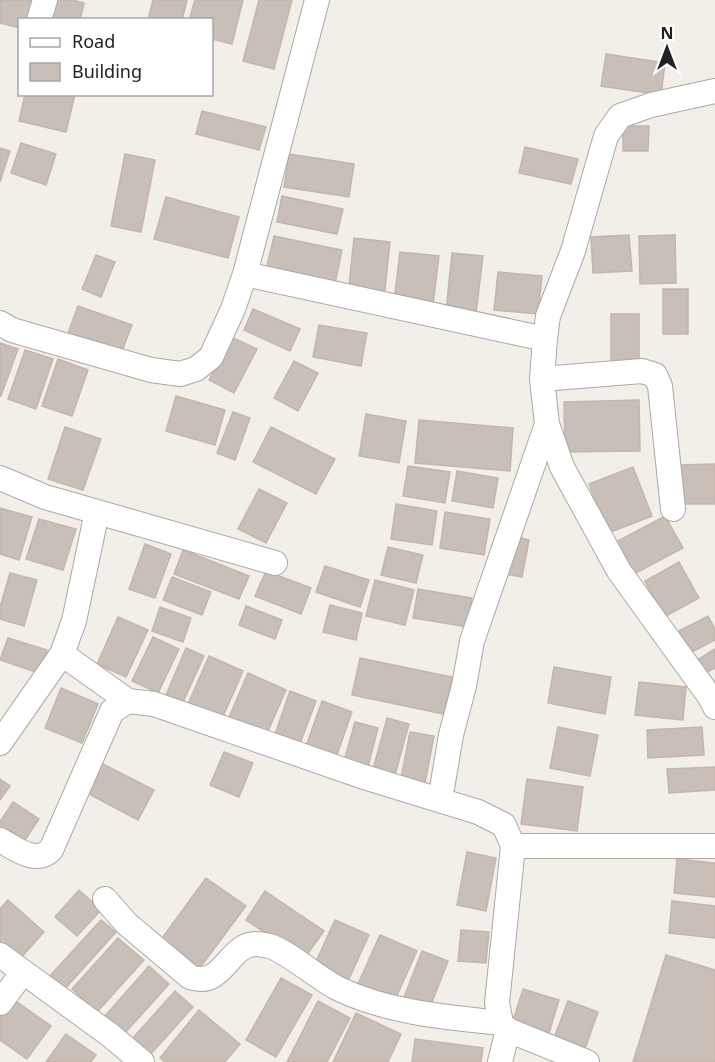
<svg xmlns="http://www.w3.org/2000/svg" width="715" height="1062" font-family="'Noto Sans',sans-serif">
<rect width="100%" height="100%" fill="#f2efe9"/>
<path fill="#c7bfb8" stroke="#c4b6ab" stroke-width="1.5" d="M0,0H36L30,20H20V28L0,23Z
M49,0H72L84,3L80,20H44Z
M153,0H187L182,20H148Z
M195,0H243L232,44L212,39V20H189Z
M259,0H292L274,69L243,61Z
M606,54L665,63L661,95L601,86Z
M25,94H75L66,132L19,121Z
M202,111L266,127L259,150L196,134Z
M623,126H649L648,151H623Z
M21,143L56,154L46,185L11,173Z
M525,147L578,159L571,184L519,173Z
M0,148L10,151L0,182Z
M125,154L155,160L141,232L111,226Z
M289,154L354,164L349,197L284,187Z
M282,196L343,209L337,234L277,222Z
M166,197L239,217L228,258L154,239Z
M629,235L632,271L593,273L591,237Z
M675,235L676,283L640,284L639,236Z
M274,236L342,250L335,284L266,270Z
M354,238L390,242L384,298L348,295Z
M400,252L439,256L433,305L394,301Z
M452,253L483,256L476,314L446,311Z
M96,255L115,262L101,297L82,289Z
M498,272L542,276L538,314L494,310Z
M663,289H688V334H663Z
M78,306L132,325L120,356L67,336Z
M253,309L300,329L290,351L244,330Z
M611,314H639V364H611Z
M319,325L367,333L361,366L313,357Z
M231,337L257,349L234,393L209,380Z
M0,343L18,349L1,396H0Z
M25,350L53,359L36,409L8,399Z
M58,359L88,370L72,416L42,406Z
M294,361L318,373L298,411L274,398Z
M176,396L225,410L215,445L166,431Z
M639,400L640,451L565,452L564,402Z
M233,412L250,418L235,460L217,453Z
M366,414L406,421L399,463L359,456Z
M419,420L513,428L510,471L415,463Z
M65,427L101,439L83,490L48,479Z
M271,427L335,459L316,494L253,462Z
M715,464V504H681L680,465Z
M408,466L450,472L445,503L403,496Z
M633,467L652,516L608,533L589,484Z
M457,471L498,478L493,508L452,501Z
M259,489L287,503L266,543L238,529Z
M396,504L437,511L432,545L391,539Z
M0,508L32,517L19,560L0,554Z
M445,512L490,519L484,555L440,548Z
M665,516L683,548L634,574L616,542Z
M39,519L76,529L63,570L26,559Z
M514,536L529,540L522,577L506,574Z
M145,544L171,554L155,598L129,589Z
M388,547L423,555L416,583L381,575Z
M183,550L249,576L239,599L174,574Z
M679,562L699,598L664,617L645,581Z
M325,566L369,580L360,607L316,592Z
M266,571L311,588L301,614L255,596Z
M10,573L37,580L24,626L0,619V607Z
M172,577L211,592L202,615L163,600Z
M375,580L414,590L405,625L366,616Z
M418,589L472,598L467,627L413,618Z
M330,605L362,613L356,640L323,632Z
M246,606L282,620L275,639L239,625Z
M160,607L191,618L183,642L152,631Z
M708,616L715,629V640L688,654L677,632Z
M118,617L148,630L126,677L97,664Z
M153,637L179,649L158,693L132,681Z
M8,638L47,650L39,673L0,660Z
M186,648L204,656L183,702L166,695Z
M715,649V668L702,675L694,662Z
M209,656L243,671L222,719L188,704Z
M360,658L452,677L444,714L352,695Z
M554,667L611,677L605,714L548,703Z
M248,673L286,690L265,738L227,722Z
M639,682L686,687L683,720L635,715Z
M61,688L98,704L82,743L45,728Z
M290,691L316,701L298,749L273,740Z
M322,701L352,712L334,763L304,752Z
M387,718L409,724L395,775L373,769Z
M355,722L378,728L368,767L344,761Z
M558,727L598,735L590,776L550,768Z
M702,727L704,755L648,758L647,730Z
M410,732L434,736L425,783L401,778Z
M224,752L253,763L239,797L210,785Z
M101,763L154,790L138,820L85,792Z
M715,767V790L669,793L667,769Z
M0,779L10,786L0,800Z
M527,779L583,787L577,831L521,824Z
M13,802L39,819L19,849L0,837V822Z
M467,852L496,858L486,911L457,905Z
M677,859L715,863V897L674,893Z
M206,878L246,906L196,973L157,945Z
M79,890L101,910L77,936L55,917Z
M265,891L324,931L304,959L246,920Z
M8,900L44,932L19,960L0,944V909Z
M672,901L715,906V938L669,933Z
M101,920L116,932L63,991L48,978Z
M335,920L369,935L347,983L313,968Z
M461,930L489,932L486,963L458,961Z
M380,935L417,951L394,1002L357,986Z
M118,938L144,960L97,1012L72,989Z
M422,951L448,961L429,1010L403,1000Z
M666,955L715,970V1062H633Z
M149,966L169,984L125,1033L105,1016Z
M281,978L312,995L276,1057L246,1040Z
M523,989L559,1000L549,1033L513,1021Z
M175,991L193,1007L150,1055L132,1039Z
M13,999L51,1026L27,1059L0,1040V1017Z
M318,1001L350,1018L327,1062H287Z
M568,1001L598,1012L585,1049L554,1038Z
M199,1010L240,1044L225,1062H165L160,1058Z
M356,1013L401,1034L388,1062H333Z
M66,1034L96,1055L91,1062H46Z
M415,1039L483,1048L481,1062H412Z"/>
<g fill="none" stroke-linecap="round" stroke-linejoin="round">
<defs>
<path id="minor" d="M39,20L45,0
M245,274L545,339L548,316L573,251L606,136L620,116L651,105L715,91
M0,323L12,330L151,370L180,374L196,369L211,357L233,309L245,274L317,0
M545,339L542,379L547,424L562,467L619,571L710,697L715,707
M542,379L642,371L655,375L660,386L673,509
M0,478L45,497L275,563
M62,654L128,701L154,704L361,776L478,812L504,825L513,846L497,1003L501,1023L508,1030L587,1062
M0,743L62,654L74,621L97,512
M440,800L451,735L464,686L472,641L547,424
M0,840C15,848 35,865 51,850L112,711L128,701
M513,846H715
M105,899L127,924L190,977C223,989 228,945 255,944C259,944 265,945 269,946C286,950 320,980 339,989C390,1013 446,1017 501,1023
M0,955L110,1035L142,1062
M0,1003L23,972
M500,1062L508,1030"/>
</defs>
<use href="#minor" stroke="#a9a9a9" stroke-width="26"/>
<use href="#minor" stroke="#fff" stroke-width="24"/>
</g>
<rect x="18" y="18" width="195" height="78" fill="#ffffff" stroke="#a7a7a7" stroke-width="1.5"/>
<rect x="30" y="38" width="30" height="9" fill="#ffffff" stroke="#a7a7a7" stroke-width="1.5"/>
<text x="72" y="48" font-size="18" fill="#222222">Road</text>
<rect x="30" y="63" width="30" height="18" fill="#c7bfb8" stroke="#a7a7a7" stroke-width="1.5"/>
<text x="72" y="78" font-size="18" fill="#222222">Building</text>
<g transform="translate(667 48)" stroke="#ffffff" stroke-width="4.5" paint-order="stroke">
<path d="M0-4.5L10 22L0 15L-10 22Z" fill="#222222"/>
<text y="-9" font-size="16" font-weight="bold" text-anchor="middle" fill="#222222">N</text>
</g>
</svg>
